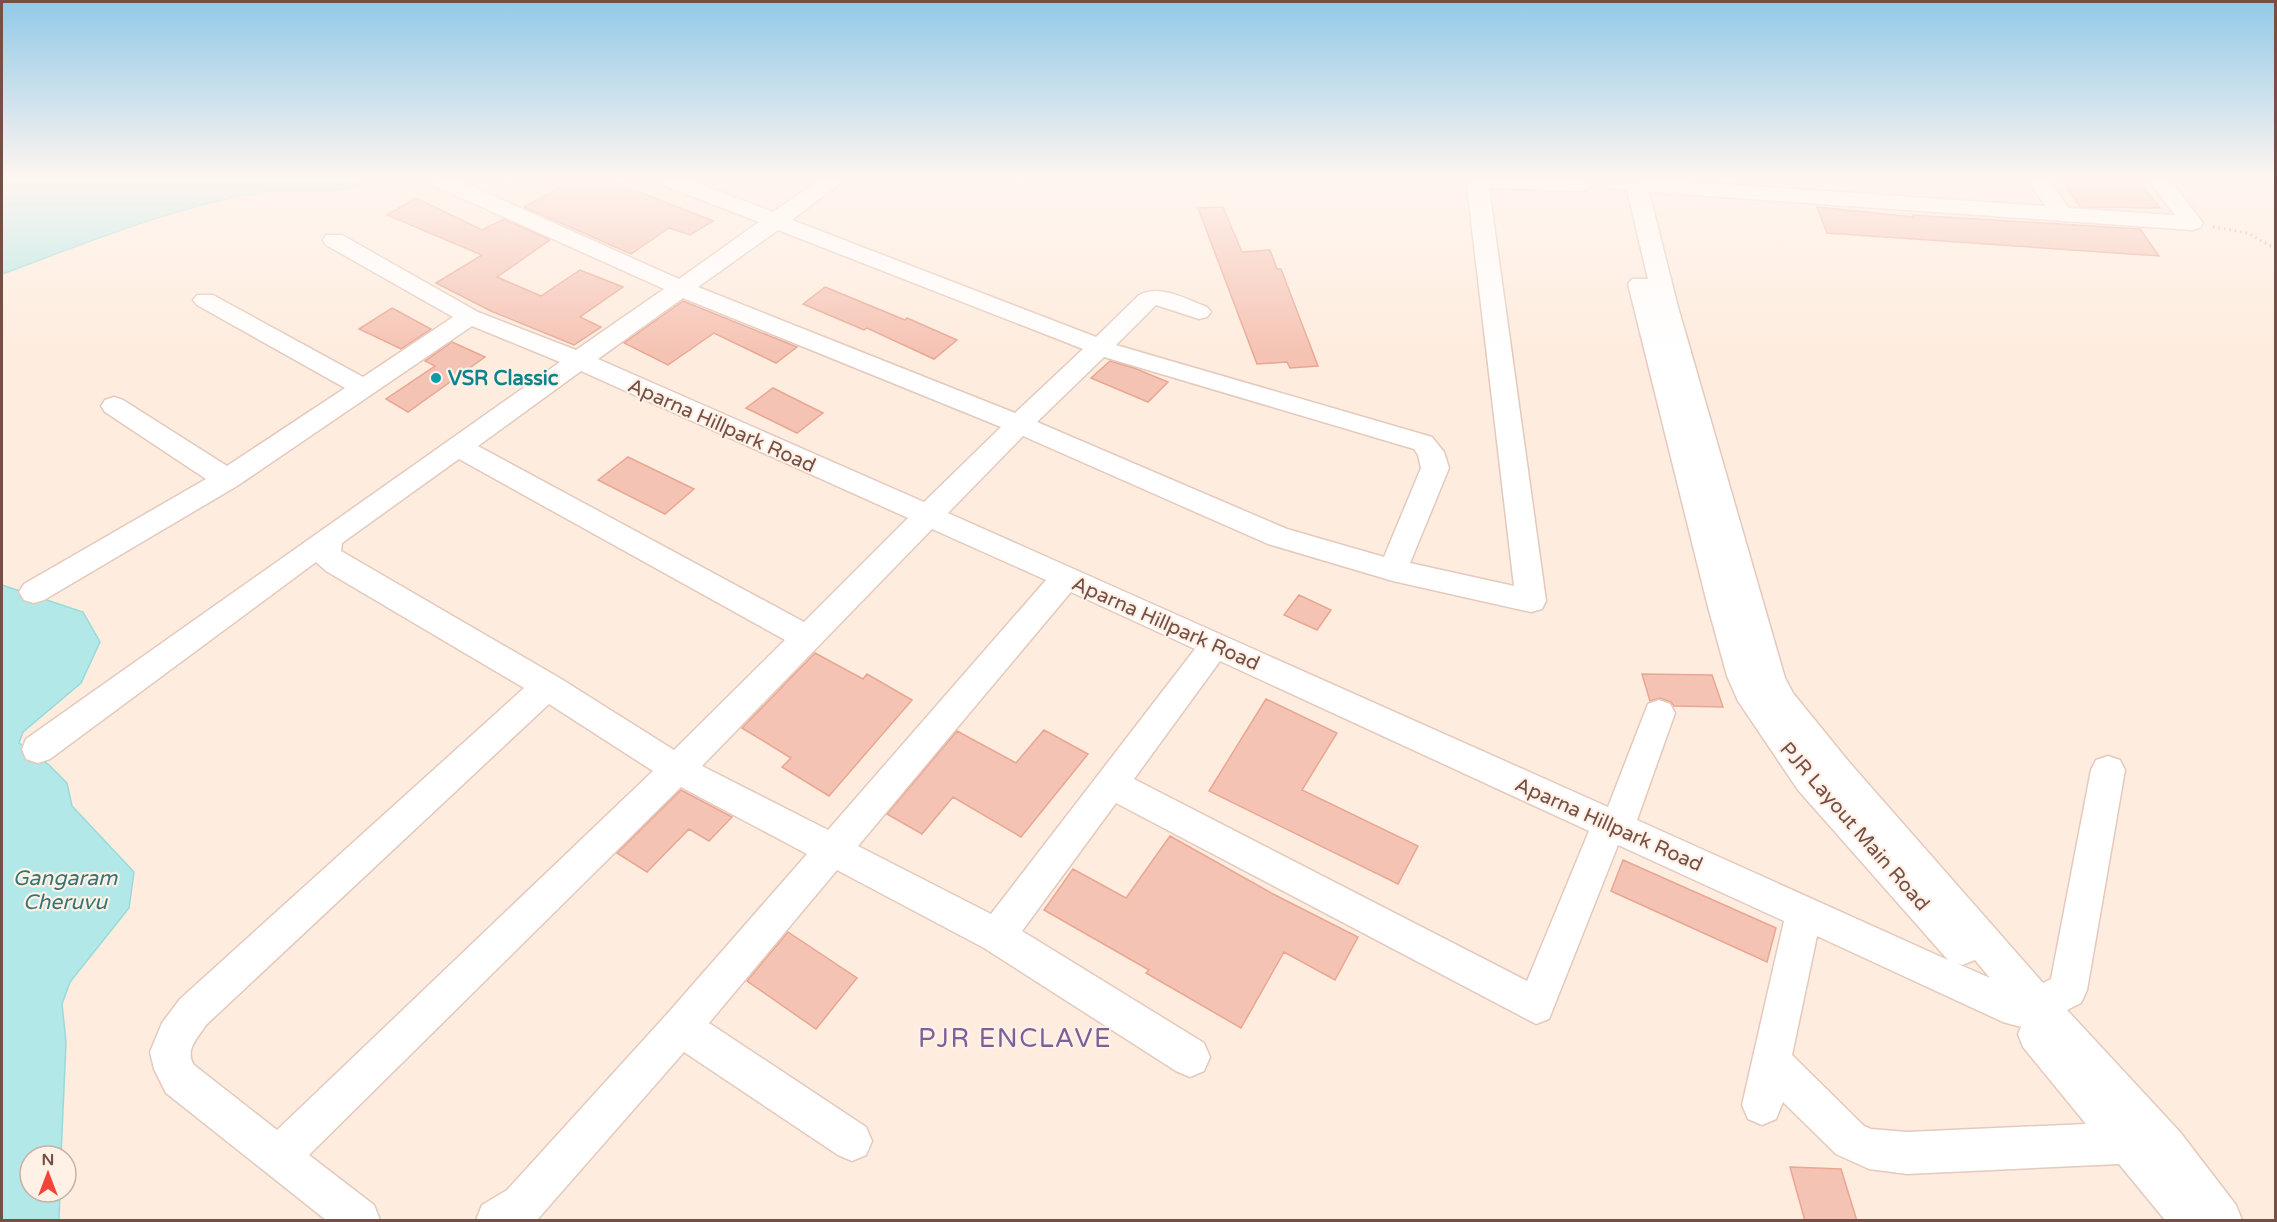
<svg xmlns="http://www.w3.org/2000/svg" width="2277" height="1222" font-family="'Varela Round',sans-serif">
<rect width="100%" height="100%" fill="#feecde"/>
<path fill="#b2e8e7" stroke="#98dada" stroke-width="1.5" d="M2,181H368C335,198 299,187 264,192C174,206 87,243 2,274Z
M2,585L83,612L100,642L81,683L23,732L19,743L49,765L67,783L72,806L134,872L129,908L70,982L62,1004L66,1042L61,1156H30V1192H60L59,1220H2Z"/>
<path fill="#f5c3b4" stroke="#e9a693" stroke-width="1.5" d="M572,181H612L713,221L690,235L669,228L631,254L524,207Z
M2062,181H2138L2160,208L2080,207Z
M416,198L482,230L504,219L550,240L497,277L541,296L580,270L623,287L580,317L601,327L574,345L491,311L436,283L482,255L387,215Z
M1223,207L1242,252L1270,250L1277,269H1281L1318,366L1290,368L1287,362L1257,364L1198,208Z
M1817,207L1914,217L1913,215L2140,229L2159,256L1827,233Z
M825,287L905,320L907,318L957,340L934,359L867,328L864,330L803,304Z
M683,301L797,347L776,363L714,333L668,365L624,343Z
M392,308L431,329L401,349L359,329Z
M452,342L485,357L408,412L386,399L435,366L425,361Z
M1110,361L1134,368L1168,382L1148,402L1091,378Z
M773,388L823,413L797,433L746,408Z
M628,457L694,489L665,514L598,480Z
M1299,595L1331,610L1317,630L1284,615Z
M815,653L863,679L867,674L912,700L829,796L782,767L791,758L742,728Z
M1642,674L1712,675L1723,707L1674,706L1671,702L1660,698L1650,701Z
M1266,699L1337,733L1302,790L1418,846L1398,884L1209,791Z
M1044,730L1088,754L1021,837L953,797L922,834L887,814L957,731L1016,763Z
M681,790L732,817L709,841L689,829L647,872L617,853Z
M1170,836L1273,894L1358,937L1335,980L1284,952L1241,1028L1146,973L1149,970L1044,910L1073,869L1126,898Z
M1623,860L1776,928L1767,962L1611,891Z
M788,932L857,978L816,1029L747,981Z
M1790,1167L1841,1169L1857,1221H1805Z"/>
<g fill="none" stroke-linecap="round" stroke-linejoin="round">
<defs>
<path id="minor" d="M432,181H460L679,279L759,222L665,186L662,181H692L773,212L818,181H843L792,220L1096,337L1139,295C1161,284 1185,299 1207,307L1211,312L1207,317L1199,319L1156,305L1116,345L1432,437L1444,452L1449,468L1410,563L1514,586L1467,186L1471,181H1587L1590,185L1587,190L1579,191L1489,188L1546,601L1542,609L1531,612L1393,581L1268,544L1023,436L948,513L1608,807L1648,704L1659,700L1670,704L1675,713L1637,820L1948,960L1798,790L1738,701L1727,676L1707,603L1628,284L1632,279H1648L1627,190L1609,188L1606,183L1678,181L2045,206L2029,181H2051L2068,208L2175,215L2149,181H2171L2203,223L2200,228L2192,230L1649,192L1678,307L1785,678L1793,693L1849,762L2043,983L2051,979L2091,770L2096,760L2108,756L2120,760L2125,770L2087,990L2081,1003L2067,1010L2180,1132L2236,1205L2242,1220H2165L2119,1164L1907,1174L1869,1169L1836,1154L1783,1102L1776,1119L1762,1125L1748,1119L1742,1105L1784,921L1618,845L1549,1019L1536,1024L1116,803L1022,931L1204,1043L1210,1057L1204,1071L1190,1077L1176,1071L984,948L837,870L709,1023L866,1127L872,1141L866,1155L852,1161L838,1155L684,1052L537,1220H476L482,1205L507,1190L667,1014L807,854L681,787L309,1155L374,1205L380,1220H326L166,1093L154,1069L150,1052L162,1023L180,999L524,688L326,571L316,562L50,759L38,763L26,759L22,749L26,739L560,362L472,326L237,486L44,600L34,603L24,600L19,592L24,584L206,479L105,412L101,406L105,400L114,397L123,400L227,466L345,388L197,305L193,300L197,295H213L363,377L453,317L326,245L323,240L326,235H342L478,312L576,350L664,289L435,186ZM778,230L1083,349L1015,413L698,287ZM683,298L1001,427L924,502L598,359ZM1104,357L1414,449L1418,455L1421,468L1384,557L1287,529L1037,422ZM581,371L908,518L804,622L478,446ZM459,459L785,640L674,750L558,677L341,551L342,543ZM932,529L1046,580L828,830L702,766ZM1071,592L1195,649L991,914L858,846ZM1220,661L1589,831L1527,981L1134,779ZM549,704L653,771L277,1130L194,1065C184,1050 198,1038 206,1025ZM1817,936L2003,1022L2021,1027L2018,1034L2023,1047L2086,1124L1907,1132L1871,1129L1864,1126L1792,1055ZM1975,960L1990,978L1956,963L1962,965Z"/>
</defs>
<use href="#minor" stroke="#e4c9bd" stroke-width="3"/>
<path stroke="#d9a698" stroke-width="3" stroke-dasharray="1.5 4" stroke-linecap="butt" d="M2213,227L2248,233L2276,249"/>
<use href="#minor" fill="#fff" fill-rule="evenodd"/>
</g>
<linearGradient id="sky" x2="0" y2="1"><stop stop-color="#92c9e8"/><stop offset="0.51" stop-color="#fff6f0"/><stop offset="1" stop-color="#fff6f0" stop-opacity="0"/></linearGradient>
<rect width="2277" height="352" fill="url(#sky)"/>
<circle fill="#0f9aa8" stroke="#fff1e6" stroke-width="2" cx="436" cy="378" r="6"/>
<g text-anchor="middle" stroke-width="4.5" stroke-linejoin="round" paint-order="stroke">
<g font-size="20" font-weight="bold" fill="#0d838f" stroke="#fff1e6" text-anchor="start">
<text x="448" y="385">VSR Classic</text>
</g>
<g font-size="20" fill="#754e45" stroke="#fff1e6">
<text transform="translate(722 425) rotate(24)" y="7">Aparna Hillpark Road</text>
<text transform="translate(1166 623) rotate(24)" y="7">Aparna Hillpark Road</text>
<text transform="translate(1609 824) rotate(24)" y="7">Aparna Hillpark Road</text>
<text transform="translate(1855 826) rotate(49)" y="7">PJR Layout Main Road</text>
</g>
<g font-size="21" font-style="italic" fill="#357575" stroke="#fff1e6">
<text x="65" y="885">Gangaram<tspan x="65" dy="24">Cheruvu</tspan></text>
</g>
<g font-size="26" letter-spacing="1.5" fill="#7c6099" stroke="#fff1e6">
<text x="1015" y="1047">PJR ENCLAVE</text>
</g>
</g>
<rect width="2277" height="1222" fill="none" stroke="#754e45" stroke-width="6"/>
<g transform="translate(48 1174)"><circle r="28" fill="#fff1e6" stroke="#c8b0a6" stroke-width="1.5"/>
<path d="M0-4.5L10 22L0 15L-10 22Z" fill="#f1453a"/>
<text y="-9" font-size="16" font-weight="bold" text-anchor="middle" fill="#754e45">N</text>
</g>
</svg>
